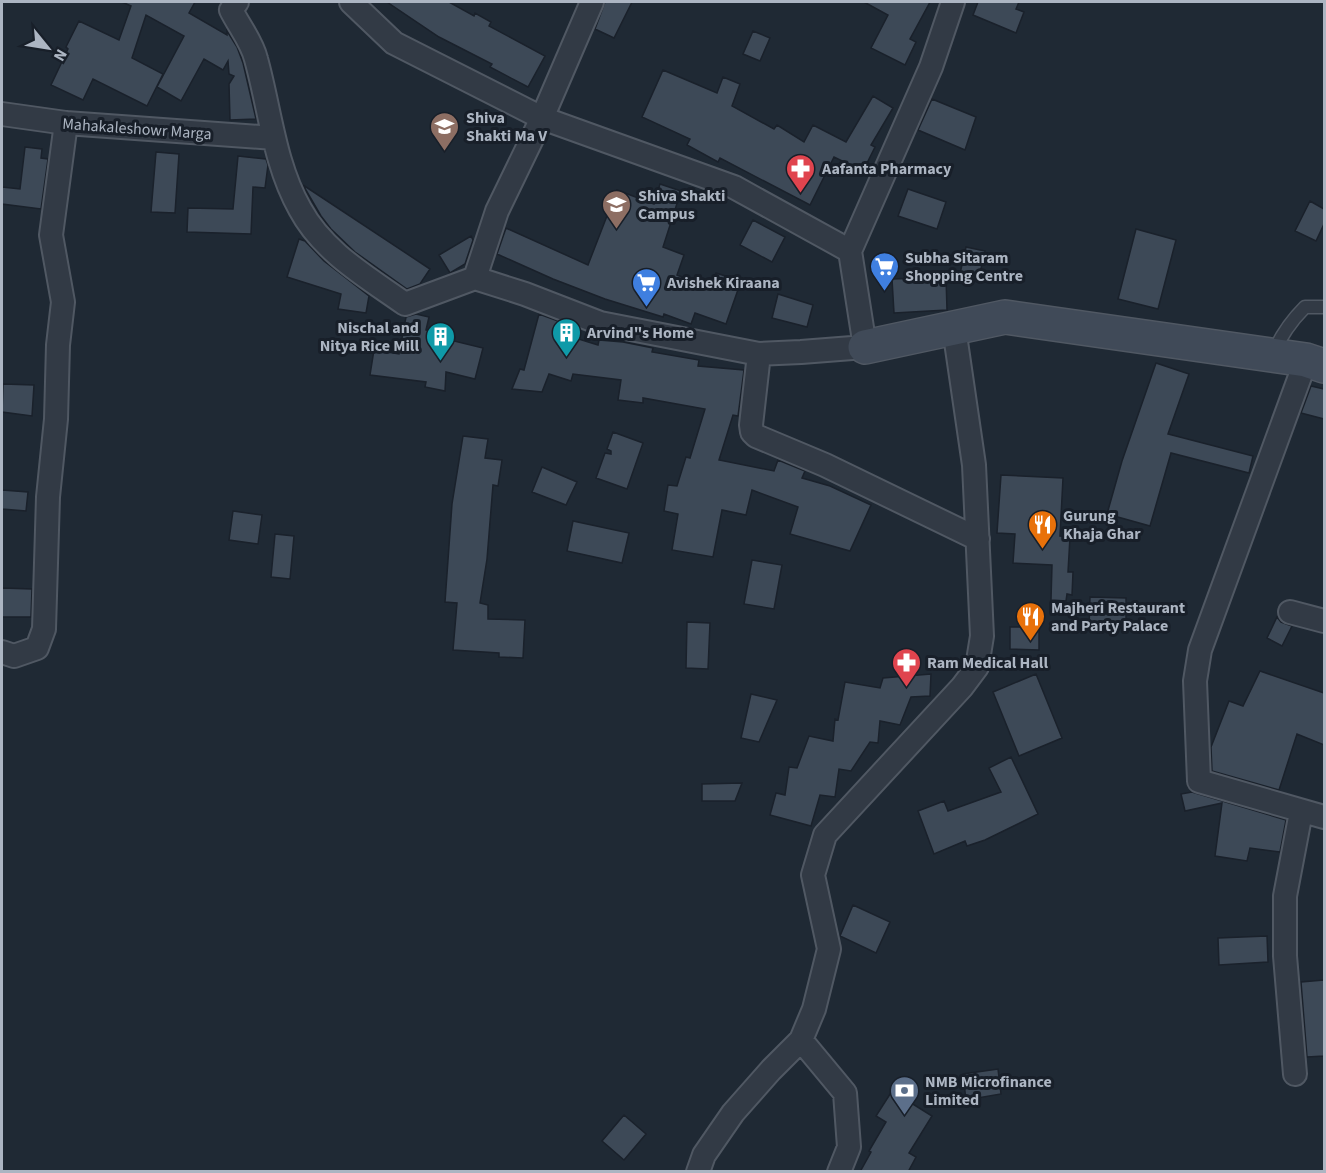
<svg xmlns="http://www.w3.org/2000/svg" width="1326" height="1173" font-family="'Source Sans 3',sans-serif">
<rect width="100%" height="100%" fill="#1f2934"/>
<path fill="#3d4957" stroke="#1a212b" stroke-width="1.5" d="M122,2H195L189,13L227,35V31L237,47L243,63L256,119L230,120L229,84L234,76L229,74L228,61L223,70L204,59L181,101L157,87L184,36L146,15L132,58L163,74L147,106L93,79L83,100L51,85L68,49L66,47L79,21L119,40L131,6Z
M387,2H449L474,16L475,13L491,22L489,26L545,56L528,87L490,67L492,64L439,37Z
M605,2H632L614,38L595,29Z
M864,2H930L910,39L916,42L905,65L871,48L888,15Z
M978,2H1019L1016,9L1024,12L1016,33L973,15Z
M753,31L770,38L760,61L743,54Z
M663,70L717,93L723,77L740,84L732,106L774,129L777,125L804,142L813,125L846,142L873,96L893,108L871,145L875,147L863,171L834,157L810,205L720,158L718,162L687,145L690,139L642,117Z
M932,99L976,117L965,150L918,130Z
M25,147L42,149L41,158L48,159L41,209L2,204V187L20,189Z
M156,152L179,154L175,213L151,212Z
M238,156L266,159L268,165L265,188L253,187L251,234L187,232L188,208L233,209Z
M660,184L681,191L663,247L684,255L677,275L710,288L716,273L741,281L726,324L695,313L691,324L664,314L663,317L605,299L553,279L497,254L506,228L588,265L617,190L654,204Z
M303,185L430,269L420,284L407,289L355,252L331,229L321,216Z
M908,189L946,202L937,229L898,216Z
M1310,201L1324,209V224L1316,241L1295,231Z
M753,220L785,237L772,262L740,245Z
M1136,229L1176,240L1158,309L1118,299Z
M471,236L473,240L465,264L450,273L439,255Z
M299,239L305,241L324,261L369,296L366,313L338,309L341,294L287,277Z
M966,247L985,251L978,282L959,278Z
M946,277L947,310L894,313L892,279Z
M778,294L813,305L807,327L772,318Z
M416,314L429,317L426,330L455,337L454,341L483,348L475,379L446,372L445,391L425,387L426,382L370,375L374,350L399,354L406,317Z
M539,314L558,321L556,332L598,345L599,340L623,342L653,348L652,352L699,360L698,366L744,370L738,416L733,415L719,460L774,471L778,460L805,471L802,478L830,486L871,505L850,551L790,534L798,507L752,490L746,515L722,510L713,557L672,550L678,514L664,511L668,485L677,486L686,457L690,458L705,409L643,398V403L618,400L621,380L573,374L571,381L549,374L542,392L512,389L520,369L524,370Z
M1156,363L1189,374L1168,434L1253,456L1249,473L1171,453L1150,526L1107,514L1122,461Z
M3,384L34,385L32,416L2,412Z
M1311,386L1324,389V419L1301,413Z
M613,432L643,443L627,489L596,478L605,453L611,454V451L607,449Z
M463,436L488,439L485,458L502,460L498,486L493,485L487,559L480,603L488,605V619L525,620L523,658L499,657V653L453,650L457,603L445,602L452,504Z
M542,467L577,482L566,505L532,492Z
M1001,475L1063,478L1060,536L1070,537L1068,572H1073L1072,595L1067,594L1066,601L1051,600L1052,565L1013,563L1015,534L997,533Z
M2,490L28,492L26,511L2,509Z
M233,511L262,515L258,544L229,540Z
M573,521L629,533L622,563L567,551Z
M275,534L294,536L290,579L271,577Z
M752,560L782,565L774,609L744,604Z
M2,588L32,589L31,617H2Z
M1090,597L1126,598V628L1089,627Z
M1277,617L1281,622L1292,626L1282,646L1267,638Z
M687,622L710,623L708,669L686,668Z
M1010,627H1039V650L1010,649Z
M1260,671L1324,693V745L1297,734L1279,790L1212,771L1211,747L1229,701L1243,706Z
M931,674L930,696L911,697L900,725L880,721L878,743L870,742L851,771L839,769L835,797L820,795L811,826L770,815L776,793L785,795L789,767L797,768L809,736L833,741L835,719L838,720L845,682L880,688L883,678Z
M1036,674L1062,738L1019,756L993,692Z
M751,694L777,700L759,742L741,738Z
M1011,757L1038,814L985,840L967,846L965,841L934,854L918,811L944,801L948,811L1001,792L989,768Z
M742,783L735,801H702V784Z
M1192,792L1286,820L1280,852L1250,848L1247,861L1215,856L1222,803L1185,811L1181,794Z
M853,905L890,922L876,953L840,936Z
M1267,936L1268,962L1219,965L1218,938Z
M1324,980V1056L1307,1057L1301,982Z
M998,1069L1001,1094L966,1100L963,1074Z
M892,1091L932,1116L909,1153L916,1157L908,1172H860L871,1152L869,1151L886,1122L876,1116Z
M624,1115L646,1134L624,1160L602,1141Z"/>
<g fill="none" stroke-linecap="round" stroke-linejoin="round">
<defs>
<path id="service" d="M1273,354C1281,335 1291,321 1305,307H1324"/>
<path id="minor" d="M237,2L231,10C239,26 252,42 256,59C270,109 274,163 300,209C323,252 367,277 405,304L475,278L525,294L600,323L759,354L801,352L865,347L850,251L734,187L542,118L394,43L351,2
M2,114L66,123L274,138
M850,251L931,67L953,2
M475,278L497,211L542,118L592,2
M759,354L751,425L752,432L756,436L825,465L978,539
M1306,360L1200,650L1195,681L1199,781L1324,817
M1290,612L1324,621
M2,652L14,656L37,648L44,629L48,497L56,419L58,345L63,302L51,235L66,123
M801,1040L845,1093L849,1147L839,1172
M1295,1074L1285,956V896L1301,812
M698,1172L704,1155L733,1113L771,1070L801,1040L814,1009L829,949L813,875L825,835L962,687L977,667L982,636L974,465L954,328"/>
<path id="secondary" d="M865,347L1005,317L1306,360L1324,366"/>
</defs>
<use href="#service" stroke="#505863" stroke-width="15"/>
<use href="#minor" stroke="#505863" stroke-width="26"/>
<use href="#secondary" stroke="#505863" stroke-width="36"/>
<use href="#service" stroke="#323a45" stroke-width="12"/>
<use href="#minor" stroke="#323a45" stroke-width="22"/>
<use href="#secondary" stroke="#404a58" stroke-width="33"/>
</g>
<defs>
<symbol id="school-pin" viewBox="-11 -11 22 30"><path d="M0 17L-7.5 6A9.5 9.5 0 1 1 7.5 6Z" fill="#8d6e63" stroke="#181f29"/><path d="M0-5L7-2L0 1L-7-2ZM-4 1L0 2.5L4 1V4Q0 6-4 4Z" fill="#fff"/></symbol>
<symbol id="pharmacy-pin" viewBox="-11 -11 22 30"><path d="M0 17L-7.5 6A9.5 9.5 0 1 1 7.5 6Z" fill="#e0444e" stroke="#181f29"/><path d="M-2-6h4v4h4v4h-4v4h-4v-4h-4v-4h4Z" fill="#fff"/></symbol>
<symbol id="university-pin" viewBox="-11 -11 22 30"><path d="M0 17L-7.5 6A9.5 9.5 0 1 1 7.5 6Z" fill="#8d6e63" stroke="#181f29"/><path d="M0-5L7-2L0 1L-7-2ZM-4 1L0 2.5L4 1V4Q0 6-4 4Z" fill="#fff"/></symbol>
<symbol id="supermarket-pin" viewBox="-11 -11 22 30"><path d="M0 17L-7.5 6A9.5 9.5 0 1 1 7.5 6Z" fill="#3f7fe0" stroke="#181f29"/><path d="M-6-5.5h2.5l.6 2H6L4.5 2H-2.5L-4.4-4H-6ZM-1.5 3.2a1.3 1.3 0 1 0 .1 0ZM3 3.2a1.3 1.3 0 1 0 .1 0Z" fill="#fff"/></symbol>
<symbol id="building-pin" viewBox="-11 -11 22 30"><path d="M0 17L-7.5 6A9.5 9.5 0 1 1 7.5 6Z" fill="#0f9aa8" stroke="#181f29"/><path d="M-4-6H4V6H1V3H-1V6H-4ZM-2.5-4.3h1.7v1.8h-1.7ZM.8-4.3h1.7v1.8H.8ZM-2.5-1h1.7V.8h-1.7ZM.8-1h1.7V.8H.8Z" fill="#fff"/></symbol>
<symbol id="restaurant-pin" viewBox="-11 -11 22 30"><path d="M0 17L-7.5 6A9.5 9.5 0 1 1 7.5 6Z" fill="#e8710a" stroke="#181f29"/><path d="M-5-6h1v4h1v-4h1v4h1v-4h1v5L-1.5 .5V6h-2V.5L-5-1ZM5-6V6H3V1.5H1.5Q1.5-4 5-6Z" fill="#fff"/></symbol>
<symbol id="bank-pin" viewBox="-11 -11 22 30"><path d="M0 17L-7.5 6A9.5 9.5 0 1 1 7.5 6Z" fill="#5c6f8a" stroke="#181f29"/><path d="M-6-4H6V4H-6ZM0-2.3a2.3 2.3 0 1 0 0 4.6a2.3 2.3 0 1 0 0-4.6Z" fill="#fff"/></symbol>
</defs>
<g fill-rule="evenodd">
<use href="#school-pin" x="428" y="110" width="33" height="45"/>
<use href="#pharmacy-pin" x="784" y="152" width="33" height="45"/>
<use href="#university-pin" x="600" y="188" width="33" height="45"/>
<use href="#supermarket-pin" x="868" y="250" width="33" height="45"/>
<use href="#supermarket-pin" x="630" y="266" width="33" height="45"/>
<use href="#building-pin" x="550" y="316" width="33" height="45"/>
<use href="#building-pin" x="424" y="320" width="33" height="45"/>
<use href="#restaurant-pin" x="1026" y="508" width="33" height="45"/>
<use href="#restaurant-pin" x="1014" y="600" width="33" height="45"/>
<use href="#pharmacy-pin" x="890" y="646" width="33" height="45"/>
<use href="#bank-pin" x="888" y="1074" width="33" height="45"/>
</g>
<g text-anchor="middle" stroke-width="6" stroke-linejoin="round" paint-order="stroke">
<g font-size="16" font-weight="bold" fill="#acb5c2" stroke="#181f29" text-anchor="start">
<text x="466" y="123">Shiva<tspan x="466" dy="18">Shakti Ma V</tspan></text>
<text x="822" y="174">Aafanta Pharmacy</text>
<text x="638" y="201">Shiva Shakti<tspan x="638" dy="18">Campus</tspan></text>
<text x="905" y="263">Subha Sitaram<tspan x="905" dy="18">Shopping Centre</tspan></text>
<text x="667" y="288">Avishek Kiraana</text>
<text x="419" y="333" text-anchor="end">Nischal and<tspan x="419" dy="18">Nitya Rice Mill</tspan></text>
<text x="587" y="338">Arvind"s Home</text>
<text x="1063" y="521">Gurung<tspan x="1063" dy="18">Khaja Ghar</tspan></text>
<text x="1051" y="613">Majheri Restaurant<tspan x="1051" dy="18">and Party Palace</tspan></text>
<text x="927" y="668">Ram Medical Hall</text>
<text x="925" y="1087">NMB Microfinance<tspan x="925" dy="18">Limited</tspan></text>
</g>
<g font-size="16" fill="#acb5c2" stroke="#181f29">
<text transform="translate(137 128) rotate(4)" y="6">Mahakaleshowr Marga</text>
</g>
</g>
<rect width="1326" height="1173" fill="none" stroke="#acb5c2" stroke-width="6"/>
<g transform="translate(48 48) rotate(120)" stroke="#181f29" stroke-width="4.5" paint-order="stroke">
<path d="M0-4.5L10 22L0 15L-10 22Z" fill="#acb5c2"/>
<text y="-9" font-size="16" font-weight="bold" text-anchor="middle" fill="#acb5c2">N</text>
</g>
</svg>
